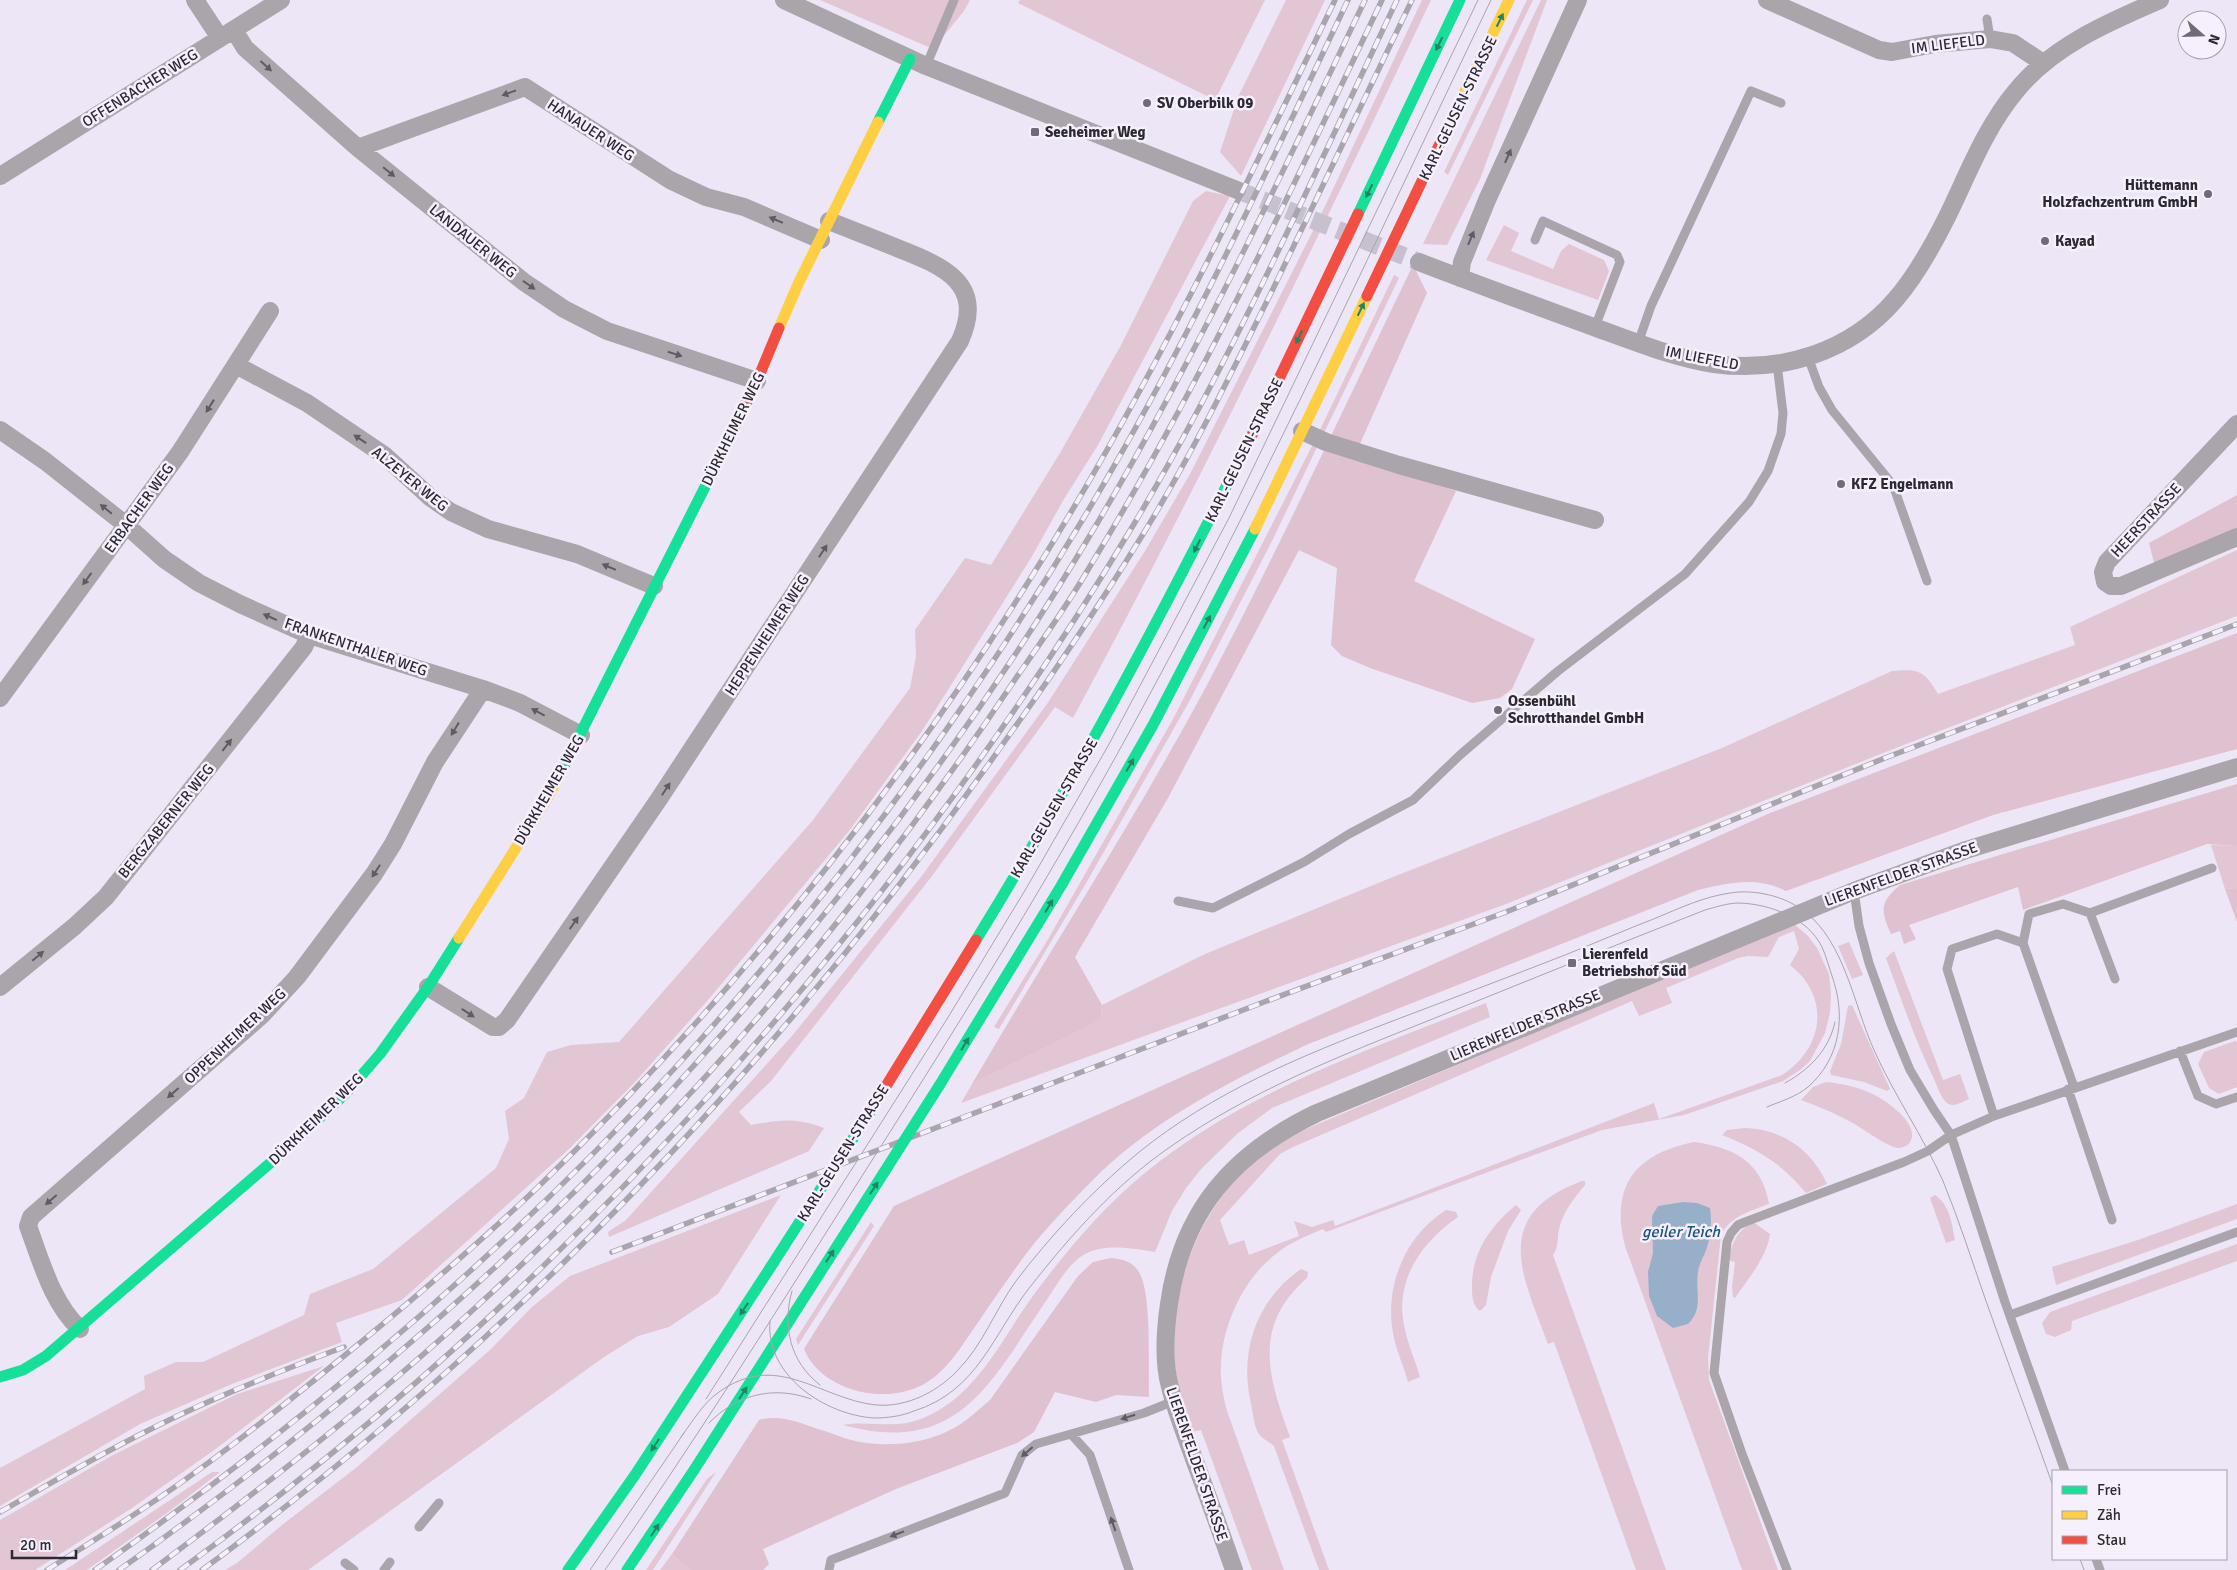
<svg xmlns="http://www.w3.org/2000/svg" width="2237" height="1570" font-family="Signika,sans-serif">
<rect width="100%" height="100%" fill="#ece6f6"/>
<path fill="#e2c6d4" fill-rule="evenodd" d="M820,0H970L964,11L933,49Z
M1020,0H1265L1215,100L1018,3Z
M1286,0H1325L1241,176L1220,152L1238,97Z
M1422,0H1431C1316,242 1200,483 1073,718L1055,707L932,876L771,1081L739,1112L751,1125C781,1120 795,1117 824,1128L809,1151L609,1237L608,1232L626,1220L792,1036L921,877L1047,704L1145,551L1190,474L1317,223Z
M1527,0H1533L1448,175L1444,172Z
M1541,0H1547L1480,179L1447,245L1423,244Z
M1206,191L1230,196L1098,445L1064,499L1031,558L922,731L849,831L708,1000L635,1082L570,1148L402,1300L336,1323L342,1342L232,1384L140,1424L0,1506V1468L145,1389L144,1376L176,1362H203L304,1315L310,1294L373,1269L496,1168L509,1139L505,1111L524,1098L547,1052L571,1045L619,1042L813,820L910,688L916,656L915,630L965,558L991,565L1060,453L1120,347L1193,201Z
M1504,225L1519,233L1511,251L1553,269L1561,251L1569,244L1604,260L1609,271L1598,300L1486,260Z
M1394,275L1399,278L1323,435L1319,432Z
M1313,444L1318,445L1273,539L1190,700L1085,885L999,1029L994,1027L1047,941L1173,719Z
M2237,550V616L1883,753L1506,904L961,1103L972,1084L1101,1020L1102,1005L1205,954L1393,877L1722,748L1892,671C1919,669 1924,670 1938,694L2075,645L2070,627Z
M2211,845L2237,846V888L2225,889Z
M1793,923L1808,936L1817,948L1829,974L1831,993L1830,1013L1825,1033L1810,1061L1800,1070L1783,1081L1684,1115L1602,1130L1326,1232L1323,1229C1307,1236 1290,1242 1276,1254C1244,1278 1222,1325 1221,1365C1220,1381 1223,1396 1227,1411L1284,1570H1252L1201,1430L1191,1432C1184,1410 1177,1388 1175,1365C1168,1282 1202,1200 1269,1149C1278,1142 1289,1137 1299,1132ZM1794,931L1799,949L1790,965C1831,997 1824,1048 1782,1075L1659,1119L1654,1103L1335,1226L1333,1220L1312,1227L1294,1221L1299,1236L1249,1255L1244,1240L1229,1245L1220,1220L1280,1154L1293,1147L1632,1001L1639,1016L1672,1003L1666,988L1738,958L1748,956L1768,957L1779,937Z
M1849,942L1863,975L1852,979L1838,946Z
M1894,951L1943,1080L1960,1074L1969,1099C1962,1102 1954,1108 1947,1103C1941,1098 1937,1086 1934,1079C1915,1040 1901,999 1886,958Z
M1486,1003L1490,1017L1272,1108L1237,1134L1202,1168L1186,1188L1172,1211L1155,1252C1134,1249 1108,1243 1087,1253C1070,1261 1058,1283 1048,1298C991,1381 960,1457 843,1425C868,1420 893,1429 918,1420C976,1400 1001,1339 1035,1293C1068,1249 1103,1207 1146,1172C1245,1091 1369,1050 1486,1003Z
M1852,1005L1890,1089L1887,1091L1864,1082L1831,1075L1830,1071L1841,1044L1848,1006Z
M2235,1041L2237,1042V1087L2219,1094L2209,1088L2198,1064L2204,1052Z
M1826,1082C1845,1084 1863,1088 1880,1098C1892,1105 1920,1126 1910,1142C1908,1146 1902,1148 1897,1148C1884,1145 1860,1126 1847,1120C1832,1112 1817,1106 1801,1100L1813,1087Z
M1745,1128C1782,1129 1812,1150 1827,1184L1806,1193C1781,1163 1759,1150 1722,1135L1727,1130Z
M1694,1142C1734,1147 1762,1162 1769,1204C1751,1211 1730,1216 1721,1235L1708,1358L1709,1380L1778,1570H1742L1625,1246C1610,1186 1635,1154 1694,1142Z
M1582,1181H1585V1185C1574,1198 1563,1212 1559,1229C1557,1238 1559,1247 1553,1255L1666,1570H1636L1554,1342L1548,1344C1522,1275 1490,1215 1582,1181Z
M781,1195L718,1294L669,1327L638,1336L604,1357L308,1570H225L237,1563L282,1525L357,1467L491,1349L532,1307L570,1276Z
M1935,1195C1950,1205 1952,1224 1955,1240L1946,1243L1930,1198Z
M2237,1204V1219L2056,1285L2052,1267L2138,1240Z
M1516,1205L1521,1210L1508,1231L1491,1277L1486,1305L1480,1311C1473,1306 1472,1297 1472,1289C1471,1254 1489,1227 1516,1205Z
M1446,1210L1456,1212L1458,1217C1422,1242 1395,1279 1404,1325C1407,1342 1415,1360 1420,1377L1408,1382C1404,1367 1397,1352 1394,1338C1383,1289 1404,1236 1446,1210Z
M871,1222L874,1226L798,1345L796,1339Z
M1753,1222L1770,1234C1767,1257 1748,1279 1735,1298L1733,1297L1732,1287L1735,1262L1728,1260C1732,1243 1737,1231 1753,1222Z
M2237,1244V1261L2072,1321L2071,1330L2055,1337L2046,1334L2042,1323L2050,1312Z
M1301,1269L1308,1272L1307,1278C1252,1326 1268,1377 1290,1437L1282,1440L1329,1570H1319L1274,1446C1270,1442 1262,1439 1259,1434C1254,1427 1253,1413 1251,1404C1239,1351 1256,1300 1301,1269Z
M324,1366L217,1448L132,1508L35,1570H0V1520L113,1455L237,1394Z
M212,1472H220L171,1510L87,1570H65Z
M716,1472L653,1570H646L707,1479Z
M672,1554L693,1570H660Z"/>
<path fill="#dfc1d0" d="M1413,265L1427,293L1355,455L1456,491L1414,581L1535,639L1512,689L1500,698L1472,703L1370,668L1342,656L1331,645L1337,568L1299,550L1168,798L1075,957L1102,1005L1101,1020L972,1084C1050,950 1134,821 1207,685C1280,547 1345,405 1413,265Z
M2237,495V528L2191,551L2154,563L2149,543Z
M2237,633V749L1993,815L1786,891C1757,876 1728,883 1698,890L1306,1045C1231,1081 1152,1120 1093,1180C1067,1206 1041,1233 1020,1262C1006,1282 992,1301 979,1321C961,1346 947,1374 918,1387C880,1404 821,1390 804,1349L807,1344L894,1206L1770,813Z
M2237,784V846L2207,844L2023,910L2018,887L1909,925L1916,939L1904,944L1900,931L1891,934C1880,910 1880,902 1900,885Z
M2237,888V922L2225,889Z
M1111,1258C1123,1259 1134,1262 1140,1274C1152,1298 1148,1367 1149,1397L1116,1395L1096,1402L1055,1392L1034,1432L1017,1443L896,1489L763,1549L769,1564L763,1570H691L672,1554L759,1420C780,1414 798,1422 818,1429C829,1432 840,1437 851,1440C883,1448 921,1445 950,1430C965,1423 977,1411 990,1400L1078,1276L1093,1262Z"/>
<path fill="#98afca" d="M1683,1202L1697,1203L1710,1208C1712,1222 1711,1237 1706,1250C1703,1258 1699,1264 1698,1272C1695,1292 1704,1308 1688,1324L1673,1328L1657,1316L1649,1296L1648,1272L1653,1253L1652,1216L1658,1206Z"/>
<g fill="none" stroke-linecap="round" stroke-linejoin="round">
<path stroke="#c6c0cf" stroke-width="18" stroke-dasharray="18 9" stroke-linecap="butt" d="M1237,190L1419,262"/>
<path stroke="#aaa5ab" stroke-width="9" d="M1987,19L1990,39
M926,66L954,0
M1535,240L1543,221L1617,255L1620,262L1595,327
M1638,343L1651,306L1751,91L1781,103
M1808,357L1819,387L1832,410L1893,485L1927,581
M1854,891L1859,926L1869,963L1891,1024L1910,1070L1934,1110L1951,1135L2005,1302L2065,1471
M1178,901L1213,908L1304,862L1349,834L1413,800L1460,755L1558,671L1685,574L1749,502L1768,471L1781,434L1783,413L1777,364
M2023,943L2029,914L2063,904L2090,913
M2115,979L2090,913L2212,868
M2180,1051L2198,1096L2216,1104L2237,1097
M2068,1089L2112,1220
M1994,1116L1947,969L1952,949L1997,934L2023,943L2074,1087
M2010,1315L2237,1232
M1071,1434L1090,1455L1129,1570
M419,1527L439,1503
M2096,1559L2100,1570
M345,1563L354,1570
M384,1570L390,1562
M829,1570L831,1560L1005,1493L1022,1455L1036,1444L1144,1413L1174,1401
M1787,1570L1742,1454L1714,1373L1727,1242L1731,1233L1738,1225L1745,1222L1904,1162L1928,1151L1951,1135L1994,1116L2237,1032"/>
<path stroke="#aaa5ab" stroke-width="18" d="M195,0L220,38
M784,0L926,66L1237,190
M1767,0L1879,50L1892,52L1935,44L1990,39L2013,43L2043,63
M234,30L245,48L358,148L524,282L564,309L607,331L757,381
M358,148L525,87L670,180L706,197L744,207L821,240
M0,176L281,0
M1419,262C1479,285 1539,307 1599,329C1636,342 1675,358 1714,364C1782,373 1850,352 1895,300C1916,276 1933,245 1947,217C1968,174 1985,128 2016,91C2052,46 2109,22 2160,0
M1460,278L1462,262L1487,200L1578,0
M236,365L307,403L384,455L431,498L451,512L488,529L577,554L654,586
M2237,424L2107,562L2103,572L2105,582L2111,586H2121L2237,537
M0,430L45,461L126,525L164,559L199,583L240,604L309,635L483,689L520,703L581,735
M1302,431L1326,442L1399,465L1595,520
M0,698L180,452L270,311
M0,987L75,926L106,897L304,647L309,635
M428,987L493,1027H499L507,1020L659,799L960,341C986,283 943,266 897,248C875,239 852,230 829,221
M80,1329C52,1303 41,1261 28,1226L31,1217L262,1015L297,977L374,874L393,844L435,762L483,689
M1234,1570C1221,1533 1208,1496 1194,1459C1186,1436 1176,1412 1170,1387C1163,1361 1165,1331 1169,1304C1182,1211 1233,1153 1317,1113L1854,891L1966,850L2237,767"/>
<path stroke="#16e098" stroke-width="11" d="M878,122L910,59
M1358,214L1460,0
M560,774L714,469
M976,940C1077,776 1167,606 1253,433
M939,1086L1061,886L1153,725L1255,529
M0,1377L23,1370L46,1356L283,1152L346,1093L380,1054L428,987L459,938
M568,1570L635,1475L770,1268
M627,1570L694,1470L848,1229"/>
<path stroke="#ffcf43" stroke-width="11" d="M1453,116L1509,0
M779,328L799,282L878,122
M1255,529L1367,296
M459,938L548,797L560,774"/>
<path stroke="#f24e42" stroke-width="11" d="M1367,296L1453,116
M1253,433L1358,214
M714,469L757,381L779,328
M870,1112L976,940"/>
<path stroke="#a8a5ad" stroke-width="1" d="M1785,1083C1809,1070 1829,1050 1835,1022
M792,1291C782,1326 790,1362 820,1385
M770,1321C765,1376 826,1415 874,1418C888,1418 902,1416 914,1411C978,1391 993,1334 1030,1287C1071,1235 1115,1185 1170,1147C1250,1091 1340,1056 1430,1020C1522,983 1613,946 1705,910C1716,907 1728,903 1739,903C1770,904 1808,918 1822,947C1826,956 1829,967 1832,976C1846,1015 1841,1058 1808,1087C1796,1097 1781,1101 1767,1107
M706,1399L947,1019L1027,887L1108,746L1229,518L1478,0
M709,1423C736,1395 773,1385 811,1399
M681,1437C693,1421 703,1403 719,1392C775,1352 816,1395 869,1404C901,1410 935,1394 957,1371C983,1345 995,1310 1016,1281C1051,1235 1093,1190 1138,1153C1213,1092 1301,1056 1390,1022C1448,1000 1506,978 1565,955C1595,943 1625,930 1656,918C1680,908 1703,897 1730,893C1755,889 1784,896 1804,911C1845,942 1854,1006 1874,1050C1894,1095 1923,1136 1943,1181C1959,1220 1972,1261 1986,1301C2008,1363 2031,1424 2053,1486
M2080,1559L2084,1570
M590,1570L684,1433
M605,1570C690,1449 769,1323 848,1198C954,1032 1058,866 1151,692C1273,466 1380,231 1491,0"/>
<defs>
<path id="rail" d="M612,1252L1264,1002L1506,912L1885,758L2237,624
M0,1512C49,1484 97,1456 147,1431C211,1398 277,1372 344,1347
M47,1570C77,1551 106,1533 135,1514C204,1469 269,1417 333,1365C403,1308 472,1250 537,1188C745,987 927,756 1074,507C1171,343 1253,171 1335,0
M95,1570C304,1423 501,1257 674,1069C827,902 966,714 1083,519C1183,353 1265,175 1348,0
M119,1570C277,1458 428,1335 567,1199C618,1150 666,1097 714,1043C857,884 986,711 1095,527C1196,357 1280,178 1365,0
M152,1570C263,1487 373,1402 475,1308C680,1121 862,909 1016,678C1041,642 1067,606 1089,568C1200,386 1290,193 1382,0
M180,1570C564,1292 890,930 1134,524C1234,356 1313,176 1397,0
M202,1570C514,1341 783,1058 1005,741C1054,673 1101,603 1145,531C1192,454 1232,372 1272,291C1319,194 1365,97 1412,0"/>
</defs>
<use href="#rail" stroke="#a8a5ad" stroke-width="5.5"/>
<use href="#rail" stroke="#f5f0fc" stroke-width="4" stroke-dasharray="11" stroke-linecap="butt"/>
<path stroke="#16e098" stroke-width="11" d="M848,1229L939,1086
M770,1268L870,1112"/>
</g>
<defs><path id="oneway-solid" d="M-6-.8H1V-3.2L6.5 0L1 3.2V.8H-6Z" transform="scale(1.25)"/></defs>
<g fill="#228466">
<use href="#oneway-solid" transform="translate(1500 20) rotate(-64)"/>
<use href="#oneway-solid" transform="translate(1439 44) rotate(116)"/>
<use href="#oneway-solid" transform="translate(1369 191) rotate(116)"/>
<use href="#oneway-solid" transform="translate(1361 309) rotate(-64)"/>
<use href="#oneway-solid" transform="translate(1299 337) rotate(116)"/>
<use href="#oneway-solid" transform="translate(1197 546) rotate(116)"/>
<use href="#oneway-solid" transform="translate(1207 622) rotate(-62)"/>
<use href="#oneway-solid" transform="translate(1130 765) rotate(-60)"/>
<use href="#oneway-solid" transform="translate(1049 906) rotate(-59)"/>
<use href="#oneway-solid" transform="translate(965 1044) rotate(-58)"/>
<use href="#oneway-solid" transform="translate(874 1188) rotate(-57)"/>
<use href="#oneway-solid" transform="translate(830 1256) rotate(-57)"/>
<use href="#oneway-solid" transform="translate(744 1309) rotate(123)"/>
<use href="#oneway-solid" transform="translate(743 1393) rotate(-57)"/>
<use href="#oneway-solid" transform="translate(655 1445) rotate(123)"/>
<use href="#oneway-solid" transform="translate(655 1530) rotate(-57)"/>
</g>
<g fill="#5f5b63">
<use href="#oneway-solid" transform="translate(266 66) rotate(42)"/>
<use href="#oneway-solid" transform="translate(509 93) rotate(160)"/>
<use href="#oneway-solid" transform="translate(1508 156) rotate(-66)"/>
<use href="#oneway-solid" transform="translate(389 172) rotate(39)"/>
<use href="#oneway-solid" transform="translate(776 220) rotate(-157)"/>
<use href="#oneway-solid" transform="translate(1471 238) rotate(-67)"/>
<use href="#oneway-solid" transform="translate(529 285) rotate(35)"/>
<use href="#oneway-solid" transform="translate(675 354) rotate(18)"/>
<use href="#oneway-solid" transform="translate(210 406) rotate(122)"/>
<use href="#oneway-solid" transform="translate(360 439) rotate(-146)"/>
<use href="#oneway-solid" transform="translate(106 509) rotate(-141)"/>
<use href="#oneway-solid" transform="translate(823 551) rotate(-57)"/>
<use href="#oneway-solid" transform="translate(609 567) rotate(-157)"/>
<use href="#oneway-solid" transform="translate(87 579) rotate(126)"/>
<use href="#oneway-solid" transform="translate(270 617) rotate(-156)"/>
<use href="#oneway-solid" transform="translate(538 712) rotate(-152)"/>
<use href="#oneway-solid" transform="translate(455 729) rotate(121)"/>
<use href="#oneway-solid" transform="translate(227 745) rotate(-52)"/>
<use href="#oneway-solid" transform="translate(666 789) rotate(-57)"/>
<use href="#oneway-solid" transform="translate(376 871) rotate(123)"/>
<use href="#oneway-solid" transform="translate(574 923) rotate(-55)"/>
<use href="#oneway-solid" transform="translate(38 956) rotate(-40)"/>
<use href="#oneway-solid" transform="translate(468 1013) rotate(33)"/>
<use href="#oneway-solid" transform="translate(173 1093) rotate(139)"/>
<use href="#oneway-solid" transform="translate(51 1200) rotate(139)"/>
<use href="#oneway-solid" transform="translate(1128 1417) rotate(163)"/>
<use href="#oneway-solid" transform="translate(1027 1452) rotate(139)"/>
<use href="#oneway-solid" transform="translate(1113 1524) rotate(-109)"/>
<use href="#oneway-solid" transform="translate(897 1534) rotate(159)"/>
</g>
<g fill="#706b77" stroke="#f5f0fc" stroke-width="2">
<circle cx="1147" cy="103" r="5"/>
<rect x="1030" y="127" width="10" height="10" rx="2.5"/>
<circle cx="2208" cy="194" r="5"/>
<circle cx="2045" cy="241" r="5"/>
<circle cx="1841" cy="484" r="5"/>
<circle cx="1498" cy="710" r="5"/>
<rect x="1567" y="958" width="10" height="10" rx="2.5"/>
</g>
<g text-anchor="middle" stroke-width="5" stroke-linejoin="round" paint-order="stroke">
<g font-size="15" fill="#2d2933" stroke="#f5f0fc">
<text transform="translate(1948 44) rotate(-7)" y="5">IM LIEFELD</text>
<text transform="translate(140 88) rotate(-32)" y="5">OFFENBACHER WEG</text>
<text transform="translate(1458 108) rotate(-64)" y="5">KARL-GEUSEN-STRASSE</text>
<text transform="translate(591 130) rotate(33)" y="5">HANAUER WEG</text>
<text transform="translate(473 241) rotate(39)" y="5">LANDAUER WEG</text>
<text transform="translate(1702 358) rotate(11)" y="5">IM LIEFELD</text>
<text transform="translate(733 429) rotate(-64)" y="5">DÜRKHEIMER WEG</text>
<text transform="translate(1244 450) rotate(-64)" y="5">KARL-GEUSEN-STRASSE</text>
<text transform="translate(410 479) rotate(39)" y="5">ALZEYER WEG</text>
<text transform="translate(139 508) rotate(-54)" y="5">ERBACHER WEG</text>
<text transform="translate(2146 520) rotate(-47)" y="5">HEERSTRASSE</text>
<text transform="translate(767 635) rotate(-57)" y="5">HEPPENHEIMER WEG</text>
<text transform="translate(356 647) rotate(19)" y="5">FRANKENTHALER WEG</text>
<text transform="translate(549 790) rotate(-60)" y="5">DÜRKHEIMER WEG</text>
<text transform="translate(1054 808) rotate(-60)" y="5">KARL-GEUSEN-STRASSE</text>
<text transform="translate(166 821) rotate(-51)" y="5">BERGZABERNER WEG</text>
<text transform="translate(1901 874) rotate(-20)" y="5">LIERENFELDER STRASSE</text>
<text transform="translate(1525 1025) rotate(-23)" y="5">LIERENFELDER STRASSE</text>
<text transform="translate(235 1036) rotate(-43)" y="5">OPPENHEIMER WEG</text>
<text transform="translate(316 1119) rotate(-44)" y="5">DÜRKHEIMER WEG</text>
<text transform="translate(843 1153) rotate(-58)" y="5">KARL-GEUSEN-STRASSE</text>
<text transform="translate(1197 1464) rotate(71)" y="5">LIERENFELDER STRASSE</text>
</g>
<g font-size="15" font-weight="bold" fill="#2d2933" stroke="#f5f0fc" text-anchor="start">
<text x="1157" y="108">SV Oberbilk 09</text>
<text x="1045" y="137">Seeheimer Weg</text>
<text x="2198" y="190" text-anchor="end">Hüttemann<tspan x="2198" dy="17">Holzfachzentrum GmbH</tspan></text>
<text x="2055" y="246">Kayad</text>
<text x="1851" y="489">KFZ Engelmann</text>
<text x="1508" y="706">Ossenbühl<tspan x="1508" dy="17">Schrotthandel GmbH</tspan></text>
<text x="1582" y="959">Lierenfeld<tspan x="1582" dy="17">Betriebshof Süd</tspan></text>
</g>
<g font-size="16" font-style="italic" fill="#1a537d" stroke="#f5f0fc">
<text x="1681" y="1237">geiler Teich</text>
</g>
</g>
<rect x="2052" y="1470" width="175" height="90" fill="#f5f0fc" stroke="#a5a0ac"/>
<rect x="2062" y="1486" width="25" height="8" fill="#16e098" stroke="#a5a0ac"/>
<text x="2097" y="1495" font-size="15" fill="#2d2933">Frei</text>
<rect x="2062" y="1511" width="25" height="8" fill="#ffcf43" stroke="#a5a0ac"/>
<text x="2097" y="1520" font-size="15" fill="#2d2933">Zäh</text>
<rect x="2062" y="1536" width="25" height="8" fill="#f24e42" stroke="#a5a0ac"/>
<text x="2097" y="1545" font-size="15" fill="#2d2933">Stau</text>
<g transform="translate(2202 35) rotate(110)"><circle r="24" fill="#f5f0fc" stroke="#a5a0ac"/>
<path d="M0-4L9 19L0 12L-9 19Z" fill="#706b77"/>
<text y="-8" font-size="14" font-weight="bold" text-anchor="middle" fill="#2d2933">N</text>
</g>
<path d="M12 1550v8h64v-8" fill="none" stroke="#2d2933" stroke-width="2.5"/>
<text x="20" y="1550" font-size="15" fill="#2d2933" stroke="#f5f0fc" stroke-width="4" paint-order="stroke">20 m</text>
</svg>
